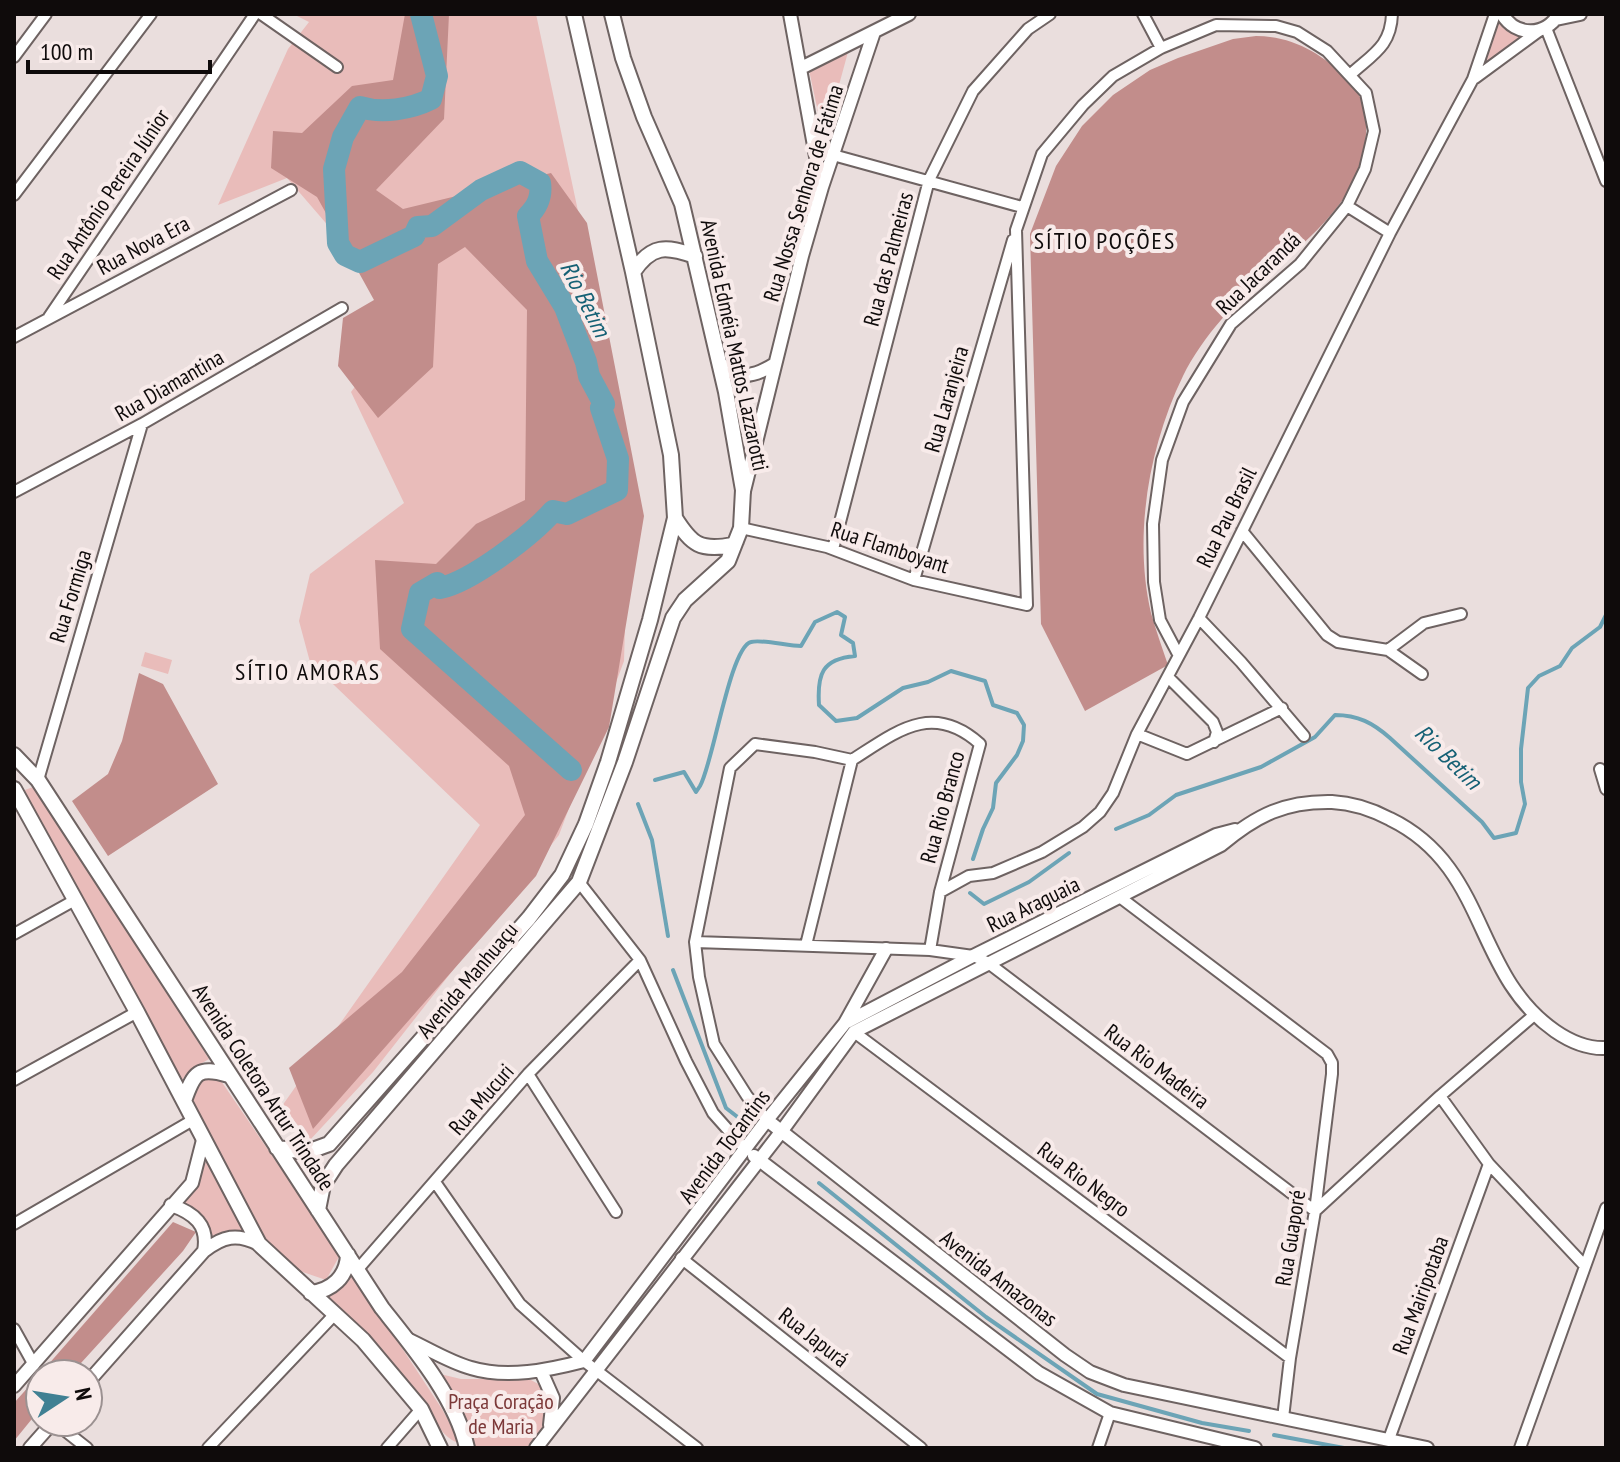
<svg xmlns="http://www.w3.org/2000/svg" width="1620" height="1462" font-family="'PT Sans Narrow',sans-serif">
<rect width="100%" height="100%" fill="#eadedd"/>
<path fill="#e9bcba" d="M293,14H536L630,455L624,661L559,835L373,1072L310,1140L282,1106L480,825L310,662L299,621L310,574L404,503L351,392L377,357L386,276L331,229L287,178L218,205L288,49L309,22Z
M1498,19L1507,31L1521,36L1483,65Z
M848,52L824,140L809,70Z
M145,652L172,660L168,674L141,666Z
M36,786L209,1059L190,1070L181,1081L22,791Z
M219,1078L340,1255L326,1280L297,1270L269,1244L191,1106L200,1080Z
M207,1160L249,1231L210,1236L204,1219L183,1203Z
M352,1272L442,1409L461,1444C443,1438 438,1425 427,1409C397,1362 368,1333 326,1297Z
M440,1374L461,1379H529L542,1386L548,1399L545,1424L527,1448H476L462,1412Z"/>
<path fill="#c28d8b" d="M405,14H449L444,119L376,190L403,209L551,173L587,223L644,516L609,727L536,876L313,1129L289,1068L402,972L525,815L509,766L380,649L375,560L436,564L476,524L525,500L527,310L465,247L438,264L433,367L378,418L338,366L343,318L374,300L317,197L271,168L273,131L302,133L352,86L393,80Z
M1256,36C1292,36 1322,53 1347,79C1363,96 1367,110 1366,133C1365,216 1267,264 1221,320C1207,336 1192,357 1183,376C1149,446 1133,536 1151,613C1156,630 1162,648 1168,665L1085,711L1041,624L1030,234L1056,166L1082,126L1113,95L1150,70L1178,58L1233,39Z
M139,673L163,684L218,784L108,856L72,801L108,774L122,741Z
M173,1222L196,1232L183,1251L71,1374H40Z
M40,1374V1409L14,1441V1403Z"/>
<g fill="none" stroke-linecap="round" stroke-linejoin="round">
<path stroke="#6ca4b6" stroke-width="4" d="M655,780L684,772L696,792L700,786C713,764 730,647 751,642C762,639 788,646 801,646L815,622L837,612L845,617L841,635L853,643L855,656C822,659 817,674 819,705L836,721L857,718L903,688L928,682L951,671L985,681L993,705L1017,713L1024,725L1023,741L1017,755L996,783L993,808L983,829L973,859
M638,804L652,840L668,936
M1116,829L1149,815L1176,795L1261,767L1315,737L1335,715C1358,715 1373,723 1390,738L1482,822L1494,838L1516,833L1525,804L1521,782V749L1528,688L1539,676L1560,666L1572,648L1600,627L1606,615
M970,893L984,904L1029,882L1069,853
M673,970L726,1108L744,1122
M819,1183L986,1317L1097,1394L1202,1423L1249,1431
M1274,1435L1344,1448"/>
<path stroke="#6ca4b6" stroke-width="22" d="M421,14L437,76L431,99C411,109 382,114 360,107L343,137L334,169L338,243L345,255L360,262L414,236L418,227L432,226L481,190L520,172L540,183C542,196 538,206 528,216L537,261L565,307L586,362L589,376L604,404L601,408L618,459L617,490L567,514L553,511C532,535 471,582 440,588L437,583L420,593L412,629L571,770"/>
<defs>
<path id="minor" d="M261,14L337,67
M1143,14L1161,48
M1546,28L1606,181
M14,57L46,14
M1351,74C1373,54 1391,46 1392,14
M1475,78L1539,31
M833,155L1022,207
M14,195L151,14
M1347,206L1390,233
M49,317L255,14
M14,337L291,190
M14,492L142,424L342,308
M741,528L827,547L914,580L1027,605L1016,230L1042,154L1083,105L1113,76L1161,48L1216,25L1276,26L1297,32L1327,51L1366,93L1374,131L1365,169L1347,206L1300,264L1231,324L1183,402L1162,460L1153,524L1154,582L1160,620L1178,654
M1242,531L1327,635L1338,642L1388,650L1424,623L1461,614
M833,549L929,180L973,91L1028,29L1050,14
M914,580L1013,240
M1199,618L1241,662L1304,736
M1388,650L1422,674
M1168,677L1213,722L1217,732L1214,742
M1137,734L1187,754L1282,708
M1600,769L1606,789
M38,780L142,424
M579,882L640,960L686,1061L713,1113L745,1149
M940,892L969,876L993,873L1042,852L1083,827L1100,812L1113,793L1137,734L1199,618L1390,233L1473,79L1495,14
M1121,898L1327,1054L1332,1063V1074L1315,1211L1290,1358L1283,1418
M14,934L75,900
M695,942L930,950L973,956L987,962L1315,1211L1440,1096L1533,1016
M806,945L852,760
M854,1032L1290,1358
M528,1074L616,1212
M14,1080L137,1012
M1440,1096L1489,1164L1585,1266
M767,1120L747,1096L714,1044L699,977L695,942L730,768L755,744L815,752L852,760C896,732 932,701 980,744L940,892L930,950
M435,1182L520,1304L584,1361L697,1448
M14,1224L193,1120
M681,1258L921,1448
M358,1269L528,1074L640,960
M14,1329L34,1365
M54,1422L87,1448
M1389,1439L1489,1164
M208,1448L335,1314
M387,1448L421,1409
M1098,1448L1110,1413
M1520,1448L1606,1208"/>
<path id="tertiary" d="M790,14L821,184
M1502,14C1516,37 1545,37 1559,14
M1556,19L1580,14
M801,68L909,14
M719,363C739,379 752,378 773,365
M744,491L802,256L822,187L874,32
M847,1022L973,956L1216,835L1235,830
M767,1120L1065,1355L1090,1372L1124,1385L1427,1448
M754,1156L1039,1373L1110,1413L1255,1448
M171,1205C194,1213 209,1225 204,1251
M407,1339C427,1348 449,1362 471,1368C507,1379 549,1370 584,1361L767,1120L845,1023L886,949
M541,1371L553,1398L550,1425
M88,1382L204,1251C223,1236 237,1233 259,1244
M14,1386L192,1183L203,1140
M30,1448L53,1422
M536,1448L781,1132L854,1032L1221,845C1257,815 1285,801 1332,802C1353,803 1371,809 1390,819C1489,867 1472,973 1555,1031C1571,1042 1587,1049 1606,1048"/>
<path id="secondary" d="M633,272C652,244 666,246 695,256
M675,518C692,545 700,551 733,545L736,541
M14,755L38,780L382,1308C413,1347 456,1398 467,1448
M14,789L137,1012L259,1244L363,1340L421,1409L440,1448
M184,1101C194,1072 198,1066 229,1075
M277,1148L307,1152L329,1144L529,918L562,875L586,824L608,762L650,620L675,518L671,455L633,272L574,14
M318,1210L323,1185L336,1165L579,882L625,762L673,618L685,600L728,561L741,528L743,490L726,392L682,204L644,117L623,58L612,14
M311,1293C332,1290 347,1277 348,1255"/>
</defs>
<use href="#minor" stroke="#6e6362" stroke-width="14"/>
<use href="#tertiary" stroke="#6e6362" stroke-width="16"/>
<use href="#secondary" stroke="#6e6362" stroke-width="18"/>
<use href="#minor" stroke="#fff" stroke-width="10"/>
<use href="#tertiary" stroke="#fff" stroke-width="12"/>
<use href="#secondary" stroke="#fff" stroke-width="14"/>
</g>
<g text-anchor="middle" stroke-width="8" stroke-linejoin="round" paint-order="stroke">
<g font-size="22" fill="#0f0b0b" stroke="#f8ebea">
<text transform="translate(803 193) rotate(-73)" y="8">Rua Nossa Senhora de Fátima</text>
<text transform="translate(108 194) rotate(-56)" y="8">Rua Antônio Pereira Júnior</text>
<text transform="translate(143 245) rotate(-28)" y="8">Rua Nova Era</text>
<text transform="translate(888 259) rotate(-75)" y="8">Rua das Palmeiras</text>
<text transform="translate(1258 273) rotate(-44)" y="8">Rua Jacarandá</text>
<text transform="translate(735 345) rotate(78)" y="8">Avenida Edméia Mattos Lazzarotti</text>
<text transform="translate(169 385) rotate(-30)" y="8">Rua Diamantina</text>
<text transform="translate(946 399) rotate(-74)" y="8">Rua Laranjeira</text>
<text transform="translate(1226 517) rotate(-64)" y="8">Rua Pau Brasil</text>
<text transform="translate(890 547) rotate(18)" y="8">Rua Flamboyant</text>
<text transform="translate(70 596) rotate(-73)" y="8">Rua Formiga</text>
<text transform="translate(942 807) rotate(-75)" y="8">Rua Rio Branco</text>
<text transform="translate(1033 904) rotate(-26)" y="8">Rua Araguaia</text>
<text transform="translate(467 980) rotate(-50)" y="8">Avenida Manhuaçu</text>
<text transform="translate(1157 1066) rotate(37)" y="8">Rua Rio Madeira</text>
<text transform="translate(264 1087) rotate(57)" y="8">Avenida Coletora Artur Trindade</text>
<text transform="translate(481 1099) rotate(-49)" y="8">Rua Mucuri</text>
<text transform="translate(724 1146) rotate(-53)" y="8">Avenida Tocantins</text>
<text transform="translate(1084 1179) rotate(37)" y="8">Rua Rio Negro</text>
<text transform="translate(1290 1238) rotate(-81)" y="8">Rua Guaporé</text>
<text transform="translate(999 1278) rotate(38)" y="8">Avenida Amazonas</text>
<text transform="translate(1420 1295) rotate(-70)" y="8">Rua Mairipotaba</text>
<text transform="translate(814 1337) rotate(38)" y="8">Rua Japurá</text>
</g>
<g font-size="22" fill="#7c3939" stroke="#f8ebea">
<text x="501" y="1409">Praça Coração<tspan x="501" dy="25">de Maria</tspan></text>
</g>
<g font-size="24" letter-spacing="2" fill="#0f0b0b" stroke="#f8ebea">
<text x="1105" y="249">SÍTIO POÇÕES</text>
<text x="308" y="680">SÍTIO AMORAS</text>
</g>
<g font-size="24" font-style="italic" fill="#166175" stroke="#f8ebea">
<text transform="translate(585 299) rotate(63)" y="8">Rio Betim</text>
<text transform="translate(1448 757) rotate(44)" y="8">Rio Betim</text>
</g>
</g>
<rect width="1620" height="1462" fill="none" stroke="#0f0b0b" stroke-width="32"/>
<g transform="translate(64 1398) rotate(78)"><circle r="38" fill="#f8ebea" stroke="#9b9191" stroke-width="2"/>
<path d="M0-6L14 30L0 20L-14 30Z" fill="#408093"/>
<text y="-12" font-size="22" font-weight="bold" text-anchor="middle" fill="#0f0b0b">N</text>
</g>
<path d="M28 60v12h182v-12" fill="none" stroke="#0f0b0b" stroke-width="4"/>
<text x="40" y="60" font-size="24" fill="#0f0b0b" stroke="#f8ebea" stroke-width="6" paint-order="stroke">100 m</text>
</svg>
